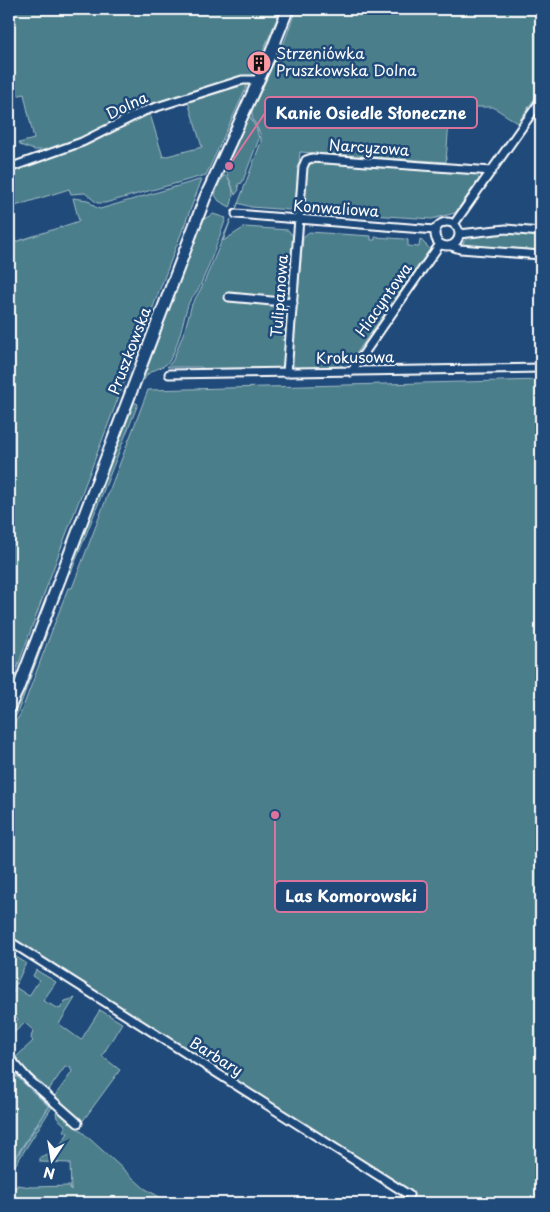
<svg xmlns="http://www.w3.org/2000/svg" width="550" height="1212" font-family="'Playpen Sans',sans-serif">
<rect width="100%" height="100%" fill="#1f4a7a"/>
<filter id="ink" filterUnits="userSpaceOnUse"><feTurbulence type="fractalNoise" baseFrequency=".02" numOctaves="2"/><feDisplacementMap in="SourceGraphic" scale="10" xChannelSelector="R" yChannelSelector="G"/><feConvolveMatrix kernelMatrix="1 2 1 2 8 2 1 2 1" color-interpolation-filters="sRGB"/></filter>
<g filter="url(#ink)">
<path fill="#4b7e8b" stroke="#a5bec5" d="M9,9H281L253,75L184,96L52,150H34L20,145L19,143L34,139L24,94L9,98Z
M296,9H541V89L518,123L493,107H450L446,162L300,152L296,204L290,210L251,207L238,203L236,209L261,142C262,129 250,122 252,110L285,40Z
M248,84L206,175L105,203H97L85,193L71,194L69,189L9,208V171L86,146L150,114L163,157L202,147L188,102Z
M248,113L257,130L259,139L242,183L238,184L239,190L235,195L226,171L231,164L228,162L229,157Z
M314,162L476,173L479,179L455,213L432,219L310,211L305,205L307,167Z
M224,175C234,181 235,197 230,207L219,201L215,195L220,179L222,180Z
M202,179L59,553L12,682L15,684L9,698V244L79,221L73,198L88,200L95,207L100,209Z
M213,214L226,218C218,241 210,264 200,286C197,293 190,298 188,305C182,324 179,343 170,360C163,371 149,367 144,380L141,379L185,259L204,219Z
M231,219L223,241L245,227L288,230L294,237L289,294L283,299L227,295L226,301L284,305L289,310L286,335L282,337V340H287L285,363L278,369L207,371L201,367H167L173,360L185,329L192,304L202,287Z
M309,232L371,236V240H375V237L404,239L408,240V246L419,247L420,239L430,249L349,364L342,363V367L296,368L292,363L303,237Z
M503,233L541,235V252L464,246L463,243C469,231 491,234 503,233Z
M541,380V1203H426L9,937V730L20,715L68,588H72L148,390Z
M134,402L138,404L72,570L65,579Z
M43,632L47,633L17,714L9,725V716Z
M9,953L26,963L15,987L29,996L39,980L33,976L36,970L56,982L43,1001L60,1009L65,1001L75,998L59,1024L81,1040L100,1010L122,1023L102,1056L120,1070L82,1122L54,1097L72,1072L70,1067H65L48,1091L15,1058L33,1041L31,1038L33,1030L25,1023L9,1037L13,1042L9,1047V1030L18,1019L9,1010V995L15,991L10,988L9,990Z
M9,1063L18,1074L15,1077L20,1075L52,1107L9,1175Z
M59,1111L144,1188L170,1203H9V1184L11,1183L12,1187H17V1185L32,1187L69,1186L71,1191L70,1163L40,1162V1157L48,1154L52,1149L56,1151L68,1133L64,1131L66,1126L57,1118L56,1112Z"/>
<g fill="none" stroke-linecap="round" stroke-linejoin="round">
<path stroke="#8facc7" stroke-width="2" d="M9,1068L16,1076
M14,1160L49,1106L18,1077"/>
<defs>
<path id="street" d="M9,168L82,142L144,111L242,80H259
M236,214L435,230
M435 234a12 12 0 1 1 24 0a12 12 0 1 1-24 0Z
M454,224L541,100
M459,234L506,229L541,232
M451,246L460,249L541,255
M229,297L293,303
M351,372L440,244
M287,373L303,167L306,160L312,158L492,171
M169,374L541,368
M9,941L409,1195
M9,1057L28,1079L78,1123"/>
<path id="secondary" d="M9,708L18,689L205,198L270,55L288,9"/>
</defs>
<use href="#street" stroke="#fff" stroke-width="11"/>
<use href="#secondary" stroke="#fff" stroke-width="14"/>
<use href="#street" stroke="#1f4a7a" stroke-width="7"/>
<use href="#secondary" stroke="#1f4a7a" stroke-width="10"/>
</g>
</g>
<defs>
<symbol id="building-disc" viewBox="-11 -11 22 22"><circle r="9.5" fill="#ff9aa2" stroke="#1f4a7a"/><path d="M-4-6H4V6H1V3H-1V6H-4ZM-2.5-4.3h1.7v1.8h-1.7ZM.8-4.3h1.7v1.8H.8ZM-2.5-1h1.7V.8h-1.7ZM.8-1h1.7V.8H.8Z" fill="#111"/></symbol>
</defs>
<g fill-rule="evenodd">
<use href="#building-disc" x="245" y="49" width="28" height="28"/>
</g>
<g text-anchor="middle" stroke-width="5" stroke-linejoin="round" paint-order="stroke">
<g font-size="15" fill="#fff" stroke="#1f4a7a" text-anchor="start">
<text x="276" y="59">Strzeniówka<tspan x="276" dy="17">Pruszkowska Dolna</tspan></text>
</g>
<g font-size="15" fill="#fff" stroke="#1f4a7a">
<text transform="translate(127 106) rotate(-25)" y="5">Dolna</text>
<text transform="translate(369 148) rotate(4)" y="5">Narcyzowa</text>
<text transform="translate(336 209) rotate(4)" y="5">Konwaliowa</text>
<text transform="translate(280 296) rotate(-86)" y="5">Tulipanowa</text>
<text transform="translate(384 300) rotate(-55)" y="5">Hiacyntowa</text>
<text transform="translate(130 351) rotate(-69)" y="5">Pruszkowska</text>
<text transform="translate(355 358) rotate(-1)" y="5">Krokusowa</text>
<text transform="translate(216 1057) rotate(32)" y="5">Barbary</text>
</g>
</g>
<path fill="none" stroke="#da749d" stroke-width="2" d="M229 166L265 113M275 815L275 897"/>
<g fill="#da749d" stroke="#1f4a7a" stroke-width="2">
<circle cx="229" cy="166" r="5"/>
<circle cx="275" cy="815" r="5"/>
</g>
<g fill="#1f4a7a" stroke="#da749d" stroke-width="2">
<rect x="265" y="97" width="212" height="31" rx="5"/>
<rect x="275" y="881" width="152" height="31" rx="5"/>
</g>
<g font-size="16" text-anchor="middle" font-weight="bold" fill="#fff">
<text x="371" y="119">Kanie Osiedle Słoneczne</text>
<text x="351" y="902">Las Komorowski</text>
</g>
<rect width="550" height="1212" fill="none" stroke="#1f4a7a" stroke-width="30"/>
<rect x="15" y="15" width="520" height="1182" fill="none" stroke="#fff" stroke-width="2" filter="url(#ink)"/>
<g transform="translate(52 1160) rotate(192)" stroke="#1f4a7a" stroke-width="4" paint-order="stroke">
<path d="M0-4L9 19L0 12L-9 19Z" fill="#ffffff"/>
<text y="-8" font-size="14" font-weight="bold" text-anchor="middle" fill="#ffffff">N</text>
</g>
</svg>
